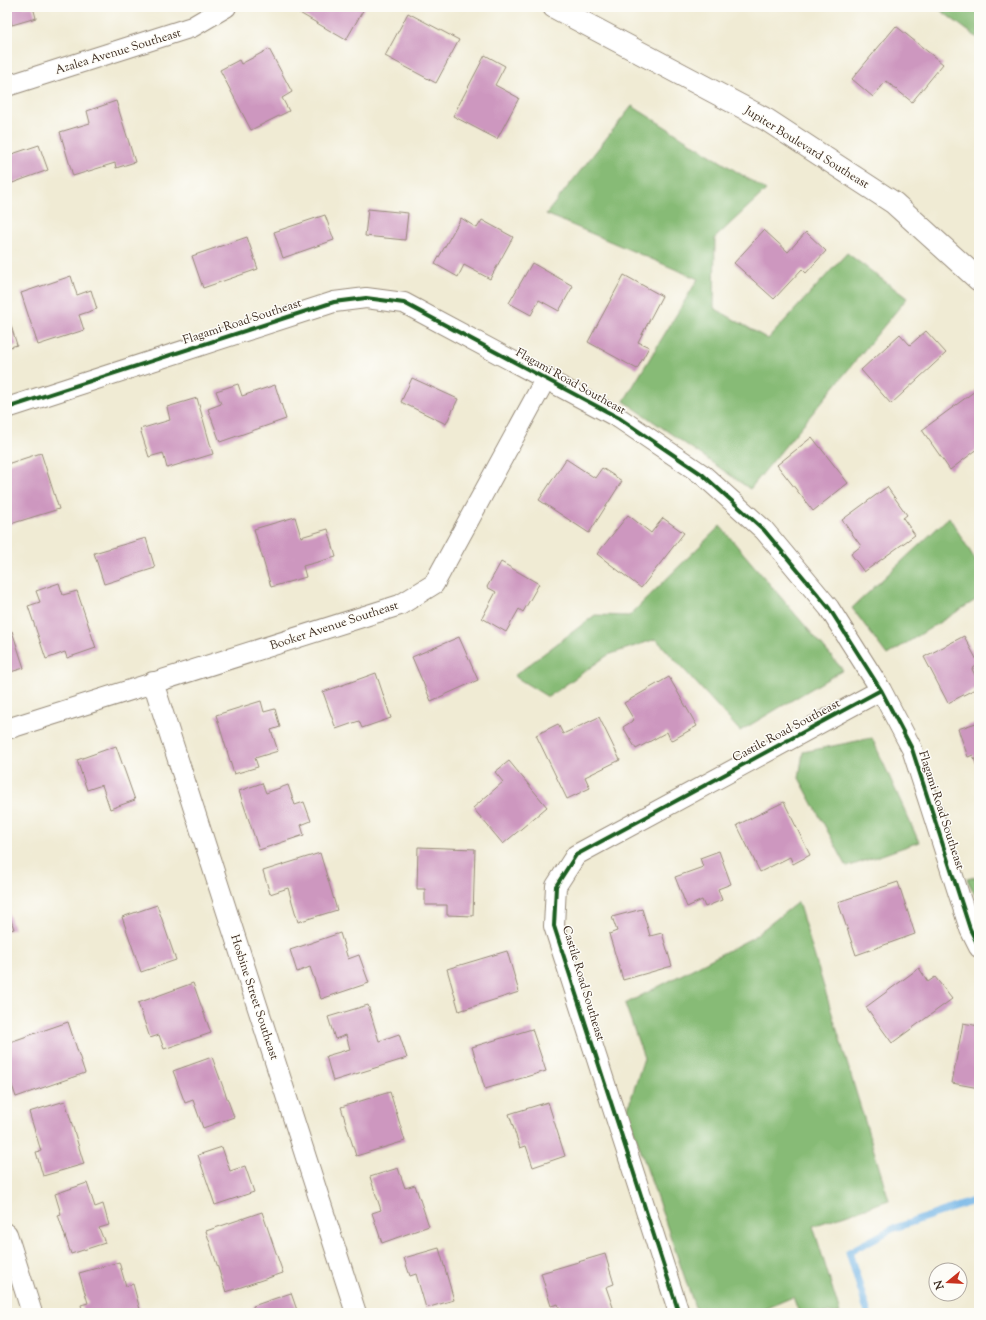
<svg xmlns="http://www.w3.org/2000/svg" width="986" height="1320" font-family="'Sorts Mill Goudy',serif">
<rect width="100%" height="100%" fill="#fdfcf7"/>
<filter id="ink" filterUnits="userSpaceOnUse"><feTurbulence type="fractalNoise" baseFrequency=".025" numOctaves="2"/><feDisplacementMap in="SourceGraphic" scale="8" xChannelSelector="R" yChannelSelector="G"/><feConvolveMatrix kernelMatrix="1 2 1 2 8 2 1 2 1" color-interpolation-filters="sRGB"/></filter>
<filter id="wash" filterUnits="userSpaceOnUse"><feTurbulence type="fractalNoise" baseFrequency=".012" numOctaves="4" result="noise"/><feDisplacementMap in="SourceGraphic" scale="16" xChannelSelector="R" yChannelSelector="G"/><feGaussianBlur stdDeviation="0.9" result="paint"/><feColorMatrix in="noise" values="0 0 0 0 0 0 0 0 0 0 0 0 0 0 0 0 0 1.4 0 .05"/><feComposite in="paint" operator="in"/></filter>
<g filter="url(#wash)">
<rect width="100%" height="100%" fill="#f0ebd4"/>
<path fill="#87bb76" stroke="#61724a" d="M936,7H979V39Z
M632,106L766,190L715,238L714,308L768,339L847,253L907,298L750,489L624,401L698,279L546,214Z
M949,517L979,566V598L887,655L852,608Z
M720,526L843,670L740,731L656,639L608,655L548,697L514,676L595,615L629,616Z
M872,738L919,842L847,867L799,778L803,752Z
M979,876V903L967,879Z
M798,902L889,1200L813,1226L840,1313H799L793,1297L755,1313H697L627,1111L644,1058L625,1004L752,938Z"/>
<g fill="none" stroke-linecap="round" stroke-linejoin="round">
<path stroke="#71b4e6" stroke-width="7" d="M868,1313L849,1252L892,1229L979,1199"/>
</g>
<g id="blocks">
<path fill="#cd97bf" d="M7,7H33L36,18L12,25Z
M292,7H365L346,40L291,8Z
M408,13L459,40L436,83L385,56Z
M896,26L943,64L912,102L886,81L873,97L852,79Z
M269,49L292,92L282,98L289,111L251,130L220,70L239,60L241,64Z
M485,55L505,66L495,85L519,98L497,139L453,116Z
M116,101L135,162L116,168L115,163L73,176L60,132L90,123L87,111Z
M7,140L12,154L39,145L48,170L7,185Z
M368,209L408,213L405,240L365,236Z
M325,215L334,240L283,258L274,232Z
M461,218L477,228L482,220L513,237L490,279L464,265L458,277L435,264Z
M764,230L788,252L806,232L826,251L806,273L802,269L774,299L734,263Z
M247,237L258,269L203,288L192,256Z
M532,263L573,286L559,311L539,300L531,315L509,303Z
M624,275L662,296L638,342L649,347L637,369L588,342Z
M71,276L77,295L91,290L97,309L79,315L84,330L38,345L21,293Z
M7,313L17,345L7,348Z
M926,331L946,353L891,404L861,370L900,334L910,345Z
M412,378L458,399L446,424L401,402Z
M238,384L242,396L275,385L286,419L220,442L208,409L221,404L216,391Z
M979,388V448L950,470L922,430Z
M197,398L213,454L167,468L163,453L149,457L140,429L170,420L167,407Z
M812,437L848,483L813,511L777,465Z
M41,453L59,509L7,525V464Z
M566,459L595,478L602,468L622,481L589,533L539,500Z
M887,487L907,515L903,518L915,535L864,572L851,554L861,546L842,520Z
M628,515L651,533L663,518L684,533L641,588L597,554Z
M295,517L301,537L328,529L336,557L303,566L306,577L271,587L254,529Z
M146,538L155,568L104,584L94,553Z
M501,562L539,584L523,612L519,609L506,632L482,618L496,592L487,587Z
M59,583L63,595L77,591L96,648L67,658L65,652L46,659L28,606L40,602L36,591Z
M12,631L24,668L7,673V633Z
M964,636L979,664L972,669L979,683V687L948,703L924,657Z
M459,637L478,680L431,701L412,657Z
M376,673L391,718L362,728L359,721L336,729L323,692Z
M669,677L697,726L671,741L667,732L636,749L623,727L634,720L624,703Z
M261,701L264,712L275,709L280,727L271,730L278,751L255,758L258,767L234,774L216,715Z
M599,717L620,760L585,777L590,788L567,799L536,735L558,724L563,734Z
M979,722V773L973,755L968,757L958,729Z
M116,746L135,800L110,809L102,785L87,790L77,760Z
M509,761L547,807L503,844L473,808L503,782L495,772Z
M262,783L266,793L288,785L295,805L304,802L311,821L301,825L304,835L259,850L239,791Z
M784,802L810,855L793,864L790,857L760,872L737,825Z
M418,847L475,849L473,916L447,915V905H425V889H417Z
M719,851L731,884L718,889L722,900L705,907L702,900L687,907L675,877L703,867L700,858Z
M320,853L337,910L298,922L288,888L270,894L263,871Z
M898,882L915,934L856,955L838,902Z
M157,905L176,960L141,972L122,917Z
M7,909L14,929L7,931Z
M642,909L650,936L662,933L672,966L623,980L609,934L617,931L612,917Z
M340,933L348,959L359,955L369,983L321,999L310,967L297,972L290,950Z
M507,951L519,992L459,1011L447,969Z
M919,968L928,982L935,977L952,999L892,1043L866,1007Z
M193,983L211,1033L164,1049L159,1035L150,1038L138,1003Z
M368,1005L379,1041L399,1034L407,1058L333,1081L326,1056L350,1049L346,1035L335,1039L328,1017Z
M68,1022L85,1073L16,1097L7,1071V1043Z
M963,1023L979,1026V1088L952,1083Z
M532,1029L546,1071L485,1089L472,1047Z
M212,1057L234,1117L203,1128L193,1100L185,1103L173,1071Z
M390,1092L405,1141L356,1156L341,1107Z
M65,1101L84,1164L43,1176L36,1152L41,1151L29,1112Z
M548,1102L565,1156L533,1167L526,1146L520,1148L509,1114Z
M222,1147L230,1171L245,1166L254,1192L215,1205L198,1155Z
M398,1168L405,1188L415,1185L429,1226L382,1243L372,1213L381,1210L370,1177Z
M87,1183L95,1207L103,1204L109,1225L99,1228L105,1243L71,1254L58,1215L61,1214L55,1194Z
M262,1212L283,1273L226,1292L206,1231Z
M439,1248L454,1300L426,1308L416,1274L410,1276L404,1258Z
M605,1254L614,1284L606,1287L615,1313H561L558,1304L551,1306L541,1273Z
M119,1262L126,1286L133,1284L141,1313H83L81,1305L88,1303L79,1273Z
M291,1293L298,1313H255L253,1306Z"/>
</g>
</g>
<g filter="url(#ink)">
<use href="#blocks" fill-opacity="0" stroke="#968a79" stroke-width="1"/>
<g fill="none" stroke-linecap="round" stroke-linejoin="round">
<defs>
<path id="minor" d="M7,86L192,27L226,7
M7,408L334,302L366,298L404,303L619,418L703,475L764,530L829,608L881,690L912,749L970,929L979,947
M153,682L356,1313
M7,729L400,605L434,584L546,378
M7,1234L32,1313
M679,1313L554,926L556,886L576,855L881,690"/>
<path id="tertiary" d="M554,7L767,120L894,203L979,280"/>
</defs>
<use href="#minor" stroke="#968a79" stroke-width="22"/>
<use href="#tertiary" stroke="#968a79" stroke-width="24"/>
<use href="#minor" stroke="#fff" stroke-width="20"/>
<use href="#tertiary" stroke="#fff" stroke-width="22"/>
<defs>
<path id="cycleway" d="M7,408L334,302L366,298L404,303L619,418L703,475L764,530L829,608L881,690L912,749L970,929L979,947
M679,1313L554,926L556,886L576,855L881,690"/>
</defs>
<use href="#cycleway" stroke="#fdfcf7" stroke-width="6"/>
<use href="#cycleway" stroke="#1b5e20" stroke-width="4"/>
</g>
</g>
<g text-anchor="middle" stroke-width="3" stroke-linejoin="round" paint-order="stroke">
<g font-size="12" fill="#3b2a1e" stroke="#fdfcf7">
<text transform="translate(118 51) rotate(-17)" y="4">Azalea Avenue Southeast</text>
<text transform="translate(807 147) rotate(32)" y="4">Jupiter Boulevard Southeast</text>
<text transform="translate(242 321) rotate(-18)" y="4">Flagami Road Southeast</text>
<text transform="translate(571 381) rotate(29)" y="4">Flagami Road Southeast</text>
<text transform="translate(334 625) rotate(-18)" y="4">Booker Avenue Southeast</text>
<text transform="translate(786 730) rotate(-28)" y="4">Castile Road Southeast</text>
<text transform="translate(942 810) rotate(72)" y="4">Flagami Road Southeast</text>
<text transform="translate(584 983) rotate(73)" y="4">Castile Road Southeast</text>
<text transform="translate(255 997) rotate(72)" y="4">Hosbine Street Southeast</text>
</g>
</g>
<rect width="986" height="1320" fill="none" stroke="#fdfcf7" stroke-width="24"/>
<g transform="translate(948 1282) rotate(252)"><circle r="19" fill="#fdfcf7" stroke="#afa8a0"/>
<path d="M0-3L7 15L0 10L-7 15Z" fill="#c8321e"/>
<text y="-6" font-size="11" font-weight="bold" text-anchor="middle" fill="#3b2a1e">N</text>
</g>
</svg>
